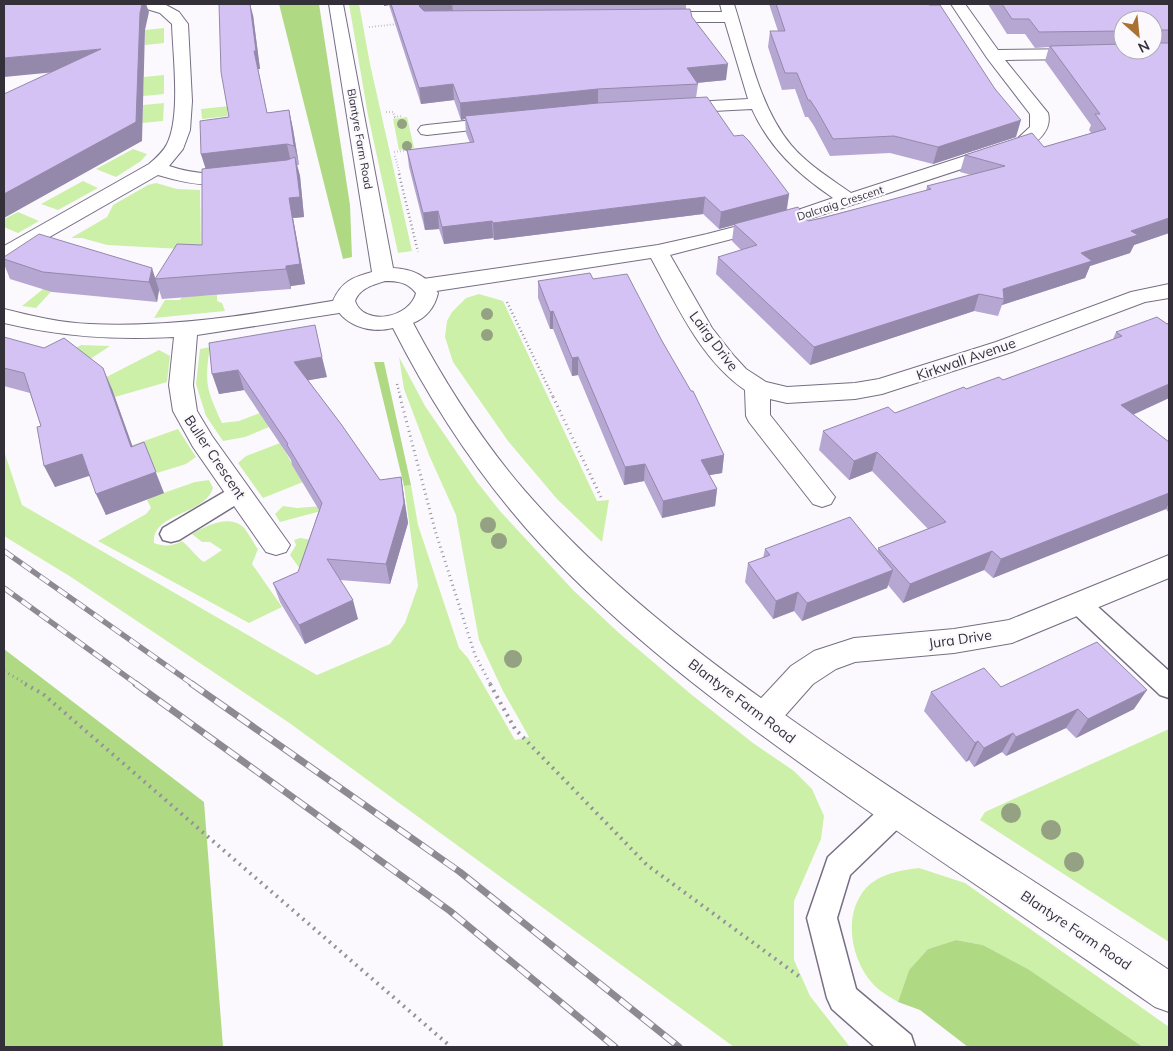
<svg xmlns="http://www.w3.org/2000/svg" width="1173" height="1051" font-family="Mulish,sans-serif">
<rect width="100%" height="100%" fill="#fbf9fe"/>
<path fill="#ccf0a7" d="M349,4H359L370,64L412,251L398,253L368,115Z
M164,28V43L145,45V30Z
M164,75V94L143,96L144,77Z
M164,103L163,121L142,123L143,105Z
M230,106V111H227L228,116L202,119L201,109Z
M407,117L414,148L399,150L393,119Z
M133,149L147,154L141,161L116,177L96,169Z
M83,181L98,188L58,210L41,204Z
M156,183L177,189L200,190L201,250L107,245L82,238H71L107,217L113,205L148,185Z
M18,212L39,221L18,233L4,227V219Z
M53,281L59,283L36,308L22,306Z
M190,284L197,296L217,295V301L222,303L225,311L154,318L165,300H180Z
M479,294L503,301L597,501L609,500L602,542L557,499L508,441L453,362L445,337L447,321L452,312L466,298Z
M81,345L110,346L81,365L50,361Z
M210,347C204,384 207,390 222,423L239,421L260,413L269,427L245,437L223,441L206,416L196,384L200,349Z
M159,350L170,356L167,382L115,397L112,390L87,387Z
M399,357L425,406L477,482L500,511L573,590L619,633L692,695L753,743L794,771L812,789L824,816L821,839L794,901V960L810,996L850,1047H734L288,722L71,577L4,536V451L22,505L317,675L390,644L405,623L418,586L404,486L411,485L418,525L459,648L468,658L515,740L529,737L503,691L479,640L456,515L429,455L404,389Z
M178,429L196,457L186,464L157,473L152,463L130,446Z
M280,443L303,482L263,498L238,463L246,456Z
M209,480L213,488C205,515 151,513 154,543C163,547 174,546 182,541C191,548 195,556 204,562L222,550L210,542H202L192,534C206,526 227,515 242,526C248,531 253,543 258,549L252,564L282,607L249,623L98,541L146,514L151,508L147,500L152,497L195,482Z
M347,504L280,522L275,514L283,506L297,508Z
M300,538L320,541L313,587L290,555L296,545L294,540Z
M1169,729V942L980,820L985,812Z
M919,868L965,883L1169,1027V1047H1143L1028,969L983,945L956,940L928,949L909,970L898,1002C890,997 879,991 873,984C851,960 842,915 866,888C879,874 901,870 919,868Z"/>
<path fill="#b0d984" d="M279,4H319L350,205L352,257L343,259Z
M374,362H384L411,485L404,486Z
M4,649L204,802L223,1047H4Z
M956,940L983,945L1028,969L1143,1047H968L920,1010L898,1002L909,970L928,949Z"/>
<g fill="none" stroke-linecap="round" stroke-linejoin="round">
<defs>
<path id="lane" d="M239,485L247,488L250,493L247,498L179,540L171,542L163,540L160,534L163,528L231,488Z
M1079,595L1087,597L1169,671V698L1160,695L1071,611L1067,604L1071,597Z
M897,798L907,802L911,811L907,820L850,875L837,918L856,989L911,1035L915,1047H875L832,1009L827,998L807,918L828,857L887,802Z"/>
<path id="street" d="M138,4L166,5L179,12L188,24L192,101L190,130L183,149L169,166C184,171 200,174 216,173C226,173 236,170 247,173L250,177L247,181C217,189 187,184 158,175L11,259L4,261V246L149,164C156,158 163,152 167,144C181,116 173,56 172,24L160,13L140,7Z
M720,4H734C749,51 759,106 791,145C808,165 830,178 851,193L1017,139L1030,127V114L987,58L951,4H965L998,50L1083,49L1089,51L1091,54L1089,57L1083,59L1005,60L1048,113C1052,128 1041,139 1029,147L806,220L670,255L712,328L734,356L746,369L766,382L787,387L855,383L879,379L996,342L1131,292L1169,284V298L1145,302L1012,352L882,394L855,399L787,403L770,399V415L835,497L831,504L822,507L813,504L749,422L746,416L745,390C700,359 677,305 651,258L423,293L415,291L412,286L415,281L423,279L658,245L707,234L792,212L833,198C798,174 770,149 752,109L675,113L669,112L666,108L669,104L675,103L748,99L725,22H655L650,20L647,17L650,14L655,12H722Z
M502,117L508,118L511,122L508,126L427,135L421,134L418,130L421,126L427,125Z
M344,299L352,301L355,306L352,311L197,335L193,385L197,411L212,436L290,545L286,552L276,555L266,552L193,447L173,411L169,385L174,337C113,340 64,337 4,323V309C32,316 61,323 90,324C176,328 260,313 344,299Z
M1169,555V578L1012,643L954,653L855,662L836,669L813,684L774,728L763,732L752,728L747,718L752,708L791,666L814,651L854,638L954,629L1009,620Z"/>
<path id="secondary" d="M329,4H343L393,268C413,269 427,276 438,293C435,307 426,318 413,323C445,383 481,440 525,491C613,592 721,672 831,747C942,824 1057,895 1169,970V1012L1155,1007C1043,929 928,854 817,775C720,706 624,634 542,546C482,481 433,407 393,328C369,334 341,325 333,301C341,282 353,277 372,272ZM385,281C398,281 407,282 416,293C410,318 364,327 355,301C360,288 373,285 385,281Z"/>
</defs>
<use href="#lane" stroke="#766f83" stroke-width="3"/>
<use href="#street" stroke="#766f83" stroke-width="2"/>
<use href="#secondary" stroke="#766f83" stroke-width="2"/>
<path stroke="#949299" stroke-width="2" stroke-dasharray="0.5 2.5" stroke-linecap="butt" d="M369,27L398,24
M386,112H393L395,117L402,116
M394,152L409,150
M395,156L400,175"/>
<path stroke="#949299" stroke-width="2.5" stroke-dasharray="1 3" stroke-linecap="butt" d="M399,174L418,252
M507,302L554,399
M397,384L401,399"/>
<path stroke="#949299" stroke-width="3" stroke-dasharray="1 4" stroke-linecap="butt" d="M400,397L435,530L475,655L491,685
M553,397L601,497
M4,671L28,685"/>
<path stroke="#949299" stroke-width="4" stroke-dasharray="2 5" stroke-linecap="butt" d="M25,684L43,694L451,1047
M490,684L515,729L647,865L800,977"/>
<use href="#lane" fill="#fff" fill-rule="evenodd"/>
<use href="#street" fill="#fff" fill-rule="evenodd"/>
<use href="#secondary" fill="#fff" fill-rule="evenodd"/>
<defs>
<path id="rail-far1" d="M4,551L194,685
M4,588L138,685"/>
<path id="rail" d="M136,684L450,911L615,1047
M192,684L460,872L679,1047"/>
</defs>
<use href="#rail-far1" stroke="#8d8b92" stroke-width="5.5"/>
<use href="#rail" stroke="#8d8b92" stroke-width="7"/>
<use href="#rail-far1" stroke="#fbf9fe" stroke-width="4" stroke-dasharray="11" stroke-linecap="butt"/>
<use href="#rail" stroke="#fbf9fe" stroke-width="5" stroke-dasharray="14" stroke-linecap="butt"/>
</g>
<g fill="#94a283">
<circle cx="402" cy="124" r="5"/>
<circle cx="407" cy="146" r="5"/>
<circle cx="487" cy="314" r="6"/>
<circle cx="487" cy="335" r="6"/>
<circle cx="488" cy="525" r="8"/>
<circle cx="499" cy="541" r="8"/>
<circle cx="513" cy="659" r="9"/>
<circle cx="1011" cy="813" r="10"/>
<circle cx="1051" cy="830" r="10"/>
<circle cx="1074" cy="862" r="10"/>
</g>
<path fill="#b6a7d2" fill-rule="evenodd" d="M384,4H686V9L692,17L726,80L697,83L698,84L696,98L789,194L787,210L808,221L926,191L927,186L971,175L960,172L965,155L1044,147L1091,133L1089,130L1091,125L1045,61L1049,47L1035,48L1025,34H1007L988,4H1169V233L1134,245L1130,253L1090,266L1085,278L1002,305L998,316L974,311L810,365L716,274L718,257L741,250L732,241L734,225L719,229L703,214L494,240L493,238L444,244L439,229L425,230L409,167L407,150L470,143L466,133L465,119L461,120L454,100L421,104L389,5L384,6ZM1123,20H1153V50H1123Z
M769,4H929L1016,137L933,164L890,153L830,156L814,126L808,117H805L795,89L782,90L768,47L770,31H778Z
M253,15L260,69H258L267,113L289,110L293,129L299,165H297L300,176L304,217L293,218L305,284L291,286V289L162,299L159,290L157,302L52,292L10,279L4,264V257L156,278L202,245L206,169L201,154L229,117Z
M593,279L662,341L724,455L722,473L709,475L717,489L715,506L662,518L644,481L624,485L578,375L572,376L553,329H550L538,298V281Z
M1169,323V398L1133,415L1169,442V513L1166,509L993,578L984,570L903,603L888,585L887,588L802,621L794,611L773,619L745,582L748,563L763,558L765,549L878,551V548L928,529L872,471L849,480L819,450L823,431L895,413L966,389L1003,380L1113,339L1116,332Z
M4,337L112,389L132,446L164,493L106,515L89,475L55,487L41,426L30,393L4,386Z
M209,343L327,377L308,380L380,480L401,477L408,523L390,584L340,580L358,619L305,644L280,602L273,583L298,572L319,510L292,465L291,460L244,390L219,394Z
M1001,687L1134,709L1076,738L1066,728L1006,756L1002,752L974,767L969,760L966,762L924,711L931,692Z"/>
<path fill="#9488ab" d="M142,4H146L149,12L145,30L142,141L4,218V194L140,13Z
M250,4L253,15L260,69H258L271,132L254,51Z
M384,4H388L389,5L384,6Z
M421,4H452L453,12L421,21L419,6Z
M101,49L107,67L4,77V58Z
M728,64L726,80L685,84L687,68Z
M453,84L454,100L421,104L419,88Z
M598,89V105L465,116V119L461,120L460,103Z
M289,110L293,129L299,165L294,146Z
M1021,120L1016,137L933,164L938,147Z
M287,144L291,163L207,173L201,154Z
M295,157L300,176L304,217L293,218L305,284L291,286V289L286,269L289,198Z
M789,194L786,212L734,224V225L719,229L721,212Z
M705,197L703,214L494,240L493,223Z
M438,211L439,229L425,230L423,213Z
M1169,218V233L1134,245L1130,253L1090,266L1085,278L1002,305L1004,299L1003,289L1131,231Z
M492,221L493,238L444,244L442,227Z
M152,268L159,290L157,302L149,282Z
M979,294L974,311L810,365L814,347Z
M553,311V329H550V312Z
M322,357L327,377L299,382L294,362Z
M578,357V375L572,376V358Z
M103,368L112,389L140,467L131,447Z
M238,370L244,390L219,394L212,374Z
M1169,384V398L1112,424L1121,405Z
M144,442L164,493L106,515L96,494Z
M877,452L872,471L849,480L854,461Z
M82,454L92,475L55,487L44,466Z
M724,455L722,473L699,477L701,460Z
M645,464L644,481L624,485L625,467Z
M401,477L408,523L390,584L386,564Z
M717,489L715,506L662,518L663,501Z
M1169,493V503L1166,509L993,578L1001,559Z
M992,551L984,570L903,603L910,584Z
M893,570L887,588L802,621L807,603Z
M798,592L794,611L773,619L776,601Z
M353,600L358,619L305,644L299,625Z
M1147,690L1134,709L1076,738L1088,719Z
M1078,709L1066,728L1006,756L1016,737Z
M1013,733L1002,752L974,767L984,748Z
M978,741L969,760L966,762L975,743Z"/>
<path fill="#d4c2f4" stroke="#9488ab" d="M4,4H142L140,13L136,122L4,194V94L101,49L4,58Z
M219,4H250L256,51H254L267,113L289,110L294,146L287,144L201,154L200,121L229,117L221,72Z
M391,4H421L419,6L424,11L690,9L692,17L728,64L687,68L698,84L598,89L460,103L453,84L419,88Z
M776,4H929V5H940L995,89L1021,120L938,147L894,136L833,139L816,109L810,100H808L797,73H785L770,31H785Z
M1002,4H1169V30H1159L1157,33H1153V20H1123V31L1039,32L1029,19H1012Z
M1153,43H1169V218L1131,231L1138,235L1081,253L1092,261L1003,289L1004,299L979,294L814,347L718,257L757,245L734,224L798,207L808,221L822,218L931,189L927,186L1005,166L965,155L1032,133L1044,147L1106,129L1095,114H1100L1050,46L1123,44V50H1153Z
M707,97L734,136L743,135L749,141L789,194L721,212L705,197L493,223L492,221L442,227L438,211L423,213L407,150L474,142L465,116L598,103Z
M295,157L300,197L289,198L300,264L286,266V269L155,279L177,244L202,245V169L287,160Z
M39,234L152,268L149,282L43,272L4,259V257Z
M590,273L593,279L627,274L662,341L691,391H693L724,455L701,460L717,489L663,501L645,464L625,467L578,357L572,358L553,311L550,312L538,281Z
M1157,317L1167,324L1169,323V384L1121,405L1169,442V493L1001,559L992,551L910,584L878,548L946,522L877,452L854,461L823,431L888,407L895,413L964,387L966,389L999,377L1003,380L1122,336L1116,332Z
M315,325L322,357L294,362L341,424L380,480L401,477L404,503L386,564L327,559L353,600L299,625L273,583L298,572L322,503L287,445L288,444L238,370L212,374L209,343Z
M4,337L44,348L64,338L103,368L131,447L144,442L156,472L96,494L82,454L44,466L37,427L41,426L24,373L4,368Z
M850,517L893,570L807,603L798,592L776,601L748,563L770,555L765,549Z
M1097,642L1147,690L1088,719L1078,709L1016,737L1013,733L984,748L978,741L975,743L931,692L984,668L1001,687Z"/>
<g text-anchor="middle" stroke-width="4.5" stroke-linejoin="round" paint-order="stroke">
<g font-size="11" fill="#333039" stroke="#fbf9fe">
<text transform="translate(360 139) rotate(80)" y="4">Blantyre Farm Road</text>
<text transform="translate(840 203) rotate(-18)" y="4">Dalcraig Crescent</text>
</g>
<g font-size="14" fill="#333039" stroke="#fbf9fe">
<text transform="translate(714 341) rotate(53)" y="5">Lairg Drive</text>
<text transform="translate(966 359) rotate(-19)" y="5">Kirkwall Avenue</text>
<text transform="translate(215 457) rotate(56)" y="5">Buller Crescent</text>
<text transform="translate(960 639) rotate(-8)" y="5">Jura Drive</text>
<text transform="translate(742 701) rotate(37)" y="5">Blantyre Farm Road</text>
<text transform="translate(1076 930) rotate(34)" y="5">Blantyre Farm Road</text>
</g>
</g>
<rect width="1173" height="1051" fill="none" stroke="#333039" stroke-width="10"/>
<g transform="translate(1138 35) rotate(153)"><circle r="24" fill="#fbf9fe" stroke="#aba9af"/>
<path d="M0-4L9 19L0 12L-9 19Z" fill="#aa7130"/>
<text y="-8" font-size="14" font-weight="bold" text-anchor="middle" fill="#333039">N</text>
</g>
</svg>
